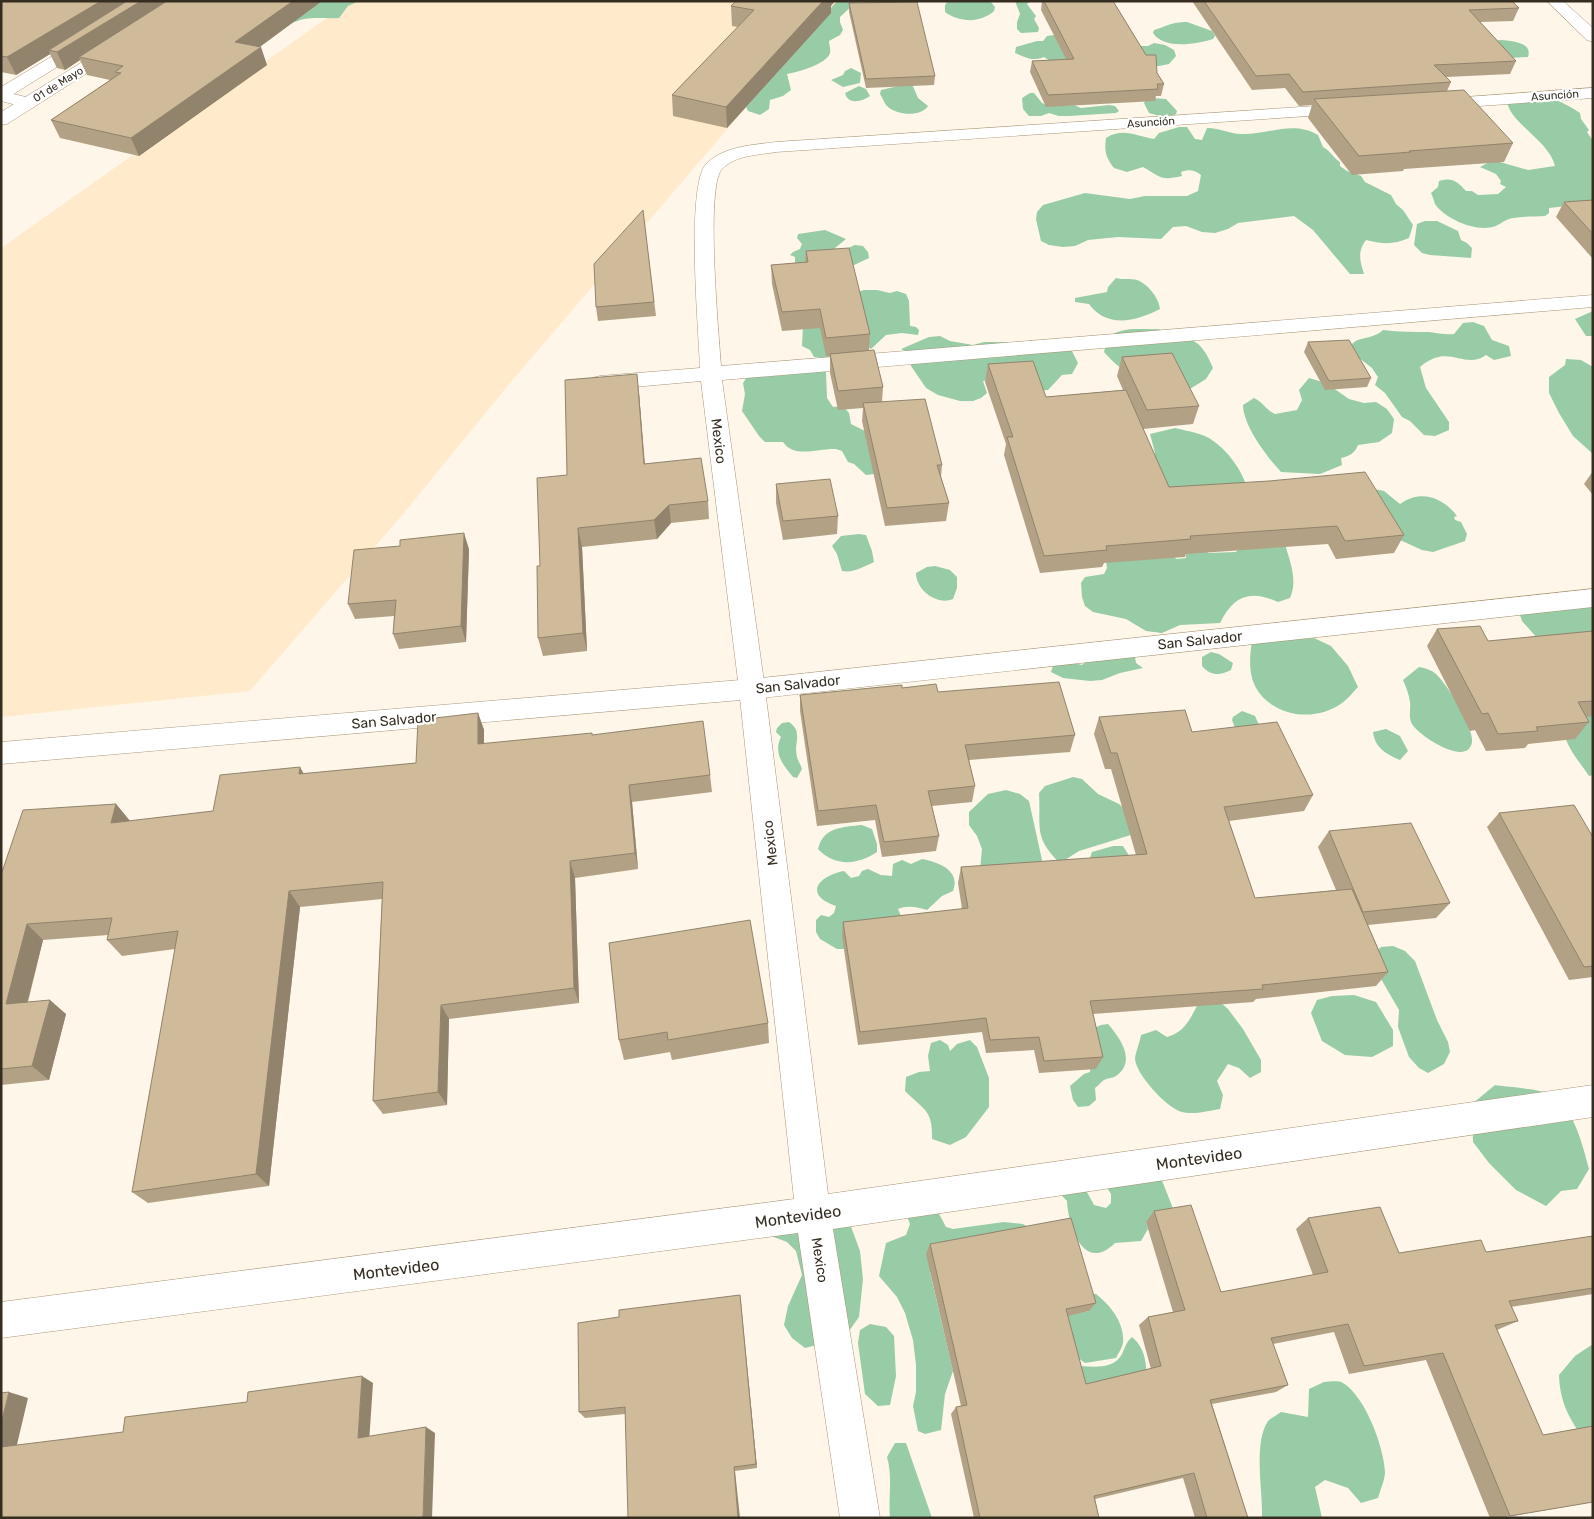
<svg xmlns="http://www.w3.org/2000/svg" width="1594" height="1519" font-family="Rubik,sans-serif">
<rect width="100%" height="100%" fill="#fef6e9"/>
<path fill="#ffebcb" d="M351,1H837L510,383L403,514L250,691L1,717V248Z"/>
<path fill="#97cca6" d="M310,1H359L348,6L339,18C320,19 308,15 290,24Z
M837,1H857L840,17V22L843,30L840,35L829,41C829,45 831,49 830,53C827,64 798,72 787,74L791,90L783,96L770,100L769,109L760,115L748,111L746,107Z
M948,1H990L995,7L994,11C981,23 960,23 945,12V5Z
M1015,1H1030L1027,4L1036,16L1034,19L1039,28L1038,32L1021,33L1017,29V22L1020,14Z
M1187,22L1212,31L1215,36L1213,39C1197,44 1164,50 1153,33L1154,30C1168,26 1171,22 1187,22Z
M1068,33L1140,46H1148L1154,43L1165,45L1174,50L1176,56L1169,64L1159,66L1050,61L1044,57C1033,62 1025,57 1015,53L1016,47L1037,41H1043L1047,36Z
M1501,40C1511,41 1533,42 1528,57L1510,58L1489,41Z
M851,68L861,73L860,83L843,87L831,80L843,75L845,71Z
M907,84H912L918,98L928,106C920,118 895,115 886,105C884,102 882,97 880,94L881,90Z
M859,86L866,89L870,96C862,102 848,105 845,93Z
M1527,92C1546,95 1564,102 1580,113L1581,119L1589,130L1587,132L1593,141V203L1549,208V213L1545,216C1535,217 1524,216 1513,218C1506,219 1502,223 1496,226C1478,233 1446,220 1435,204C1434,201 1433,197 1431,193L1438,187L1439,181C1452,177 1457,181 1466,191H1472L1478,195L1498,194L1506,187L1500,184L1501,181L1496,174L1480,167L1493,160L1528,170L1555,166C1549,140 1506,121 1507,99Z
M1030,93H1034L1042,103L1049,106L1074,105L1081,108L1109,105L1115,106L1119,111L1116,113L1069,116H1059L1049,113L1041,116H1029L1023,109L1022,98Z
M1153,98L1166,99L1177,111L1176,114L1167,118L1149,113L1144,103L1146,99Z
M1179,127H1187L1195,139L1202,140L1207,128C1221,128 1229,134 1241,134C1269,135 1292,120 1318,135L1323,147C1331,151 1333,158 1340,162V166L1347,171L1361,176L1365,182L1391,195L1396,204L1403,210L1413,225L1409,238C1393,245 1382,244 1366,240C1357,252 1360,261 1364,274H1350L1313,230L1294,216L1238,223L1228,229L1215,233L1202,232L1186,226L1173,227L1161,239L1118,237L1088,240L1075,246L1063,247L1049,245L1041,241L1036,219L1037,212L1043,205L1085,193L1130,199L1145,196H1187L1198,191L1201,175C1195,170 1189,169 1181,172L1182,176C1160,181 1161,177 1143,167L1127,172L1114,168C1106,158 1104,151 1106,138C1122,127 1137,136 1154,139L1159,133Z
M1425,221H1437L1458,231L1461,240L1467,243L1472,248L1471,258L1430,255L1422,253L1414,245L1417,224Z
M825,230L846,239L835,248L839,252L855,245L863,246L868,252L869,258L852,266L795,263V257L790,255L793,252L800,249L802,244L797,238L798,234Z
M1116,278C1123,280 1131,278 1137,280C1148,284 1159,298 1160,309C1137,321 1107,329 1089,304L1075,302V298L1107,292L1108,287Z
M864,290H877L890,293L897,291L906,294L909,301L910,326L916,327L919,330L918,335L902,333L886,335L871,349L868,347C855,358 832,359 814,357L810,350L802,346L803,325L855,293Z
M1593,311V336H1586L1575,319Z
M1473,322L1484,326L1492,340L1509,346L1511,356L1494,360L1486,355C1464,371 1449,342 1420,367L1426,388L1449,422V430L1435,436L1424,435L1410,421L1402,417L1385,393L1375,385L1378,377L1372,368L1354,354L1352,344C1360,336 1372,340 1383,330C1399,332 1414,332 1429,332C1438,333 1445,335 1454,334L1463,323Z
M1158,329C1188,339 1200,335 1213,368L1206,379L1190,389C1152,381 1131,383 1104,352C1105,349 1106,343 1107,340C1117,325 1143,330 1158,329Z
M940,336L950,341L973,345L984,342H1007L1018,348L1063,345L1072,351L1078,363L1072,374L1062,375L1048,390L1037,391L989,380L983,381L987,393L981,398L973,401H960L938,395L926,388L911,366L912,354L901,349L929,337Z
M1566,359L1581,360L1593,367V454L1573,436L1559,413L1549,393V377L1565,365Z
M817,366L826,372L827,398L833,407L843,406L849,413L851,424L867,432L882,473L866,475L854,464L848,462L842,451L836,449C819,448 794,459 783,442H765L759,436L742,411L745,394L743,383L747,377Z
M1309,378L1326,383L1349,399L1364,403L1376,402L1387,409L1394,419L1392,433L1379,442L1358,445C1355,453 1350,456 1341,458L1342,465L1320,474L1281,472C1267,457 1243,425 1243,405L1254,398C1263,402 1266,410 1275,414L1297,410L1302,400L1299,390Z
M1175,428C1187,431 1202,433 1212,440C1228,451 1242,470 1247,488L1219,506L1122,470L1155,453L1150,434Z
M1369,488L1384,491L1400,504C1420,489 1443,497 1457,516L1454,517L1455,520L1461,522L1467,534L1465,541L1433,552L1422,550L1400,540Z
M859,534L866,535L872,551L874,562C863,567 854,573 842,571L837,554L832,546L841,536Z
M1285,544C1290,562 1298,580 1290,598L1278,602C1250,589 1233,596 1220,623L1180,625L1162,633L1146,631L1126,619L1093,612L1085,606L1082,597L1081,583L1085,577L1104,574L1107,568L1106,562L1168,554L1177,559L1186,558V554L1204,548L1208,553L1236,552L1239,548Z
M935,566L950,570L957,577V588L953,599C937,606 916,590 916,573L927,567Z
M1593,602V650L1539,640L1522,621L1520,615L1524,608Z
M1267,634L1290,640L1314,638L1331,646L1348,666L1358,687C1353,692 1348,699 1342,703C1315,723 1271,717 1255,686C1248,672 1250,655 1252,640Z
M1134,651L1136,663L1143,668L1120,673L1102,680L1090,681L1063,678L1051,672L1054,663H1074L1082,665L1090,658Z
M1211,652L1219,654L1233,663L1231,670C1219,676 1211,676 1202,666V657Z
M1419,667C1426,668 1431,670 1436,674C1447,684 1474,728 1472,742C1468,768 1419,736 1412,724C1408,716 1411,710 1410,702C1409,694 1406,687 1403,680Z
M1593,706V775L1589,776C1580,762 1567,749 1564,732Z
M1242,711L1255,716L1259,725L1235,728L1232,720L1233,717Z
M789,722C804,733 793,742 797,757C798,761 801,765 802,769L797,778L793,777C783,765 773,753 781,737L776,732L777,728L782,723Z
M1386,729L1400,736L1408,751L1400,760C1386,754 1375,748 1373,732Z
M1073,777L1082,779L1098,794L1119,804L1129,813L1134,834L1079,851L1060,863C1033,837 1041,827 1039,793L1045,786Z
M1006,790L1020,794L1029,801L1042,860L1040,867L980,870L982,849L977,836L969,825V812L988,794Z
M862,825L872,829L877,844V852C858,865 835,867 818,849C823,827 843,827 862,825Z
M1113,846H1123L1135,865L1089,861L1092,852Z
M922,859C938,862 961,870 953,891L942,896L927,910C918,907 907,905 898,909L901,916L850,949H837L820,939L816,932V920L821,915L829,917L834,913L836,906C803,895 818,876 844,871L851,878L859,876L862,871L868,869L881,875L892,876L893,864L902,860L911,864Z
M1393,946L1405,951L1415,961L1437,1020L1448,1042L1450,1052L1444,1064L1428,1073L1419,1068L1409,1057L1398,1027L1399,1010L1377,972L1374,954L1381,947Z
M1354,995L1376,1002L1393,1030V1046L1372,1057L1345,1055L1322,1041L1311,1013L1317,1000L1332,996Z
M1220,1002L1228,1009L1243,1029L1261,1060V1072L1250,1078L1239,1068L1228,1064L1217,1081L1223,1095L1220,1109C1208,1111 1193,1115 1182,1112C1167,1108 1135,1074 1135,1058C1136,1051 1140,1042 1141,1035L1156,1030L1167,1037C1185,1032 1190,1019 1198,1004Z
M1108,1024C1120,1038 1137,1061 1116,1076C1113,1078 1108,1078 1104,1080C1101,1082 1098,1086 1095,1088L1096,1100L1089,1106L1078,1107L1073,1100L1070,1086L1084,1074L1090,1072L1094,1028L1101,1025Z
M940,1040L948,1045L950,1051L957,1044L970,1040L977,1047L989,1078V1107L966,1137L950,1145L932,1139C933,1110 924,1110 905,1091L906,1077L919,1072L930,1071L928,1056L931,1043Z
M1495,1085C1507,1087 1541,1089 1550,1094C1574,1108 1582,1143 1589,1169L1577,1189L1561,1191L1546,1206L1516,1190L1489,1163L1473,1142L1472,1104Z
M1159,1173L1174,1211L1146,1222L1148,1229L1141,1241L1115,1243C1084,1274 1068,1226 1067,1201L1051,1184L1089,1178L1087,1192L1094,1205L1106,1208L1111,1203V1194L1102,1180Z
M798,1199L850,1224L860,1251L863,1279L859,1317L844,1338L805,1348L792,1338L784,1325L788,1306L802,1275L796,1251L787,1242L771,1236L761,1208L781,1200Z
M936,1208L946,1227L953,1229L1004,1222L1023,1224L1038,1233L945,1250L930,1272L953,1371L945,1394L941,1430L925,1434L918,1431L913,1406L916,1392V1365L913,1340L905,1313L897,1297L879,1276L886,1243L906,1235L910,1224L904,1209Z
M1087,1294H1096C1110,1305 1125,1323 1123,1343C1122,1348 1118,1354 1116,1358L1085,1363L1074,1355L1059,1317L1089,1311Z
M870,1324L886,1327L894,1336L896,1376L890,1405L878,1406L865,1394L858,1343L860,1330Z
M1132,1337C1146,1349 1146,1363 1147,1381L1083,1389L1081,1366C1095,1367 1114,1369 1122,1354C1125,1348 1126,1342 1132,1337Z
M1593,1344V1451C1574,1426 1560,1408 1559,1375L1575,1356Z
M1324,1382C1329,1382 1338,1380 1343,1383C1365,1396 1384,1447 1385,1472C1385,1480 1380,1490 1378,1498L1361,1503L1348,1488L1325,1480L1315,1487L1322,1518H1262C1263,1490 1253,1444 1268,1421C1271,1418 1277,1415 1281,1412L1308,1417L1309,1389Z
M895,1443H906L932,1518H890C888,1497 893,1478 887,1457Z"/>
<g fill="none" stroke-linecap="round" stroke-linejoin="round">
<defs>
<path id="street" d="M1547,1H1563L1593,28V42L1587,40Z
M1593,88V98L1437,109L1431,108L1429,104L1431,100L1437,99Z
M1,91L34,99L36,103L34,107L28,108L1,101Z
M1347,104L1353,105L1355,109L1353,113L776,152C759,155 735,155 722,169C705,187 719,336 721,366L1593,295V307L722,380L765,689L828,1194L1593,1085V1117L833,1229L880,1518H840L798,1233L1,1338V1302L794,1199L739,689L701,381L600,390L592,388L589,383L592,378L600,376L700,368C699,334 685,183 707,163C725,146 753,145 776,142Z"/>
<path id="secondary" d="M85,38L91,40L93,43L91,46L7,98L1,99V87L79,40Z
M116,43L122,45L124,48L122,51L7,124L1,125V112L110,45Z
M1593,589V607L752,699L1,764V742L752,679Z"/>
</defs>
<use href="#street" stroke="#a99576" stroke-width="1"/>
<use href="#secondary" stroke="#a99576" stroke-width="1"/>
<use href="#street" fill="#fff" fill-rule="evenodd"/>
<use href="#secondary" fill="#fff" fill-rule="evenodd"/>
</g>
<path fill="#b2a184" d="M1,1H322L259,47L267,65L139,156L60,138L51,120L110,80L87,75L80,60L65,70L57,68L50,54L16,75L1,72Z
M1042,1H1113L1164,84L1161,96H1156L1155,101L1046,107L1030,72L1032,61L1066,59L1041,10Z
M1192,1H1512L1519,8L1513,21L1480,22L1516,61L1510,74L1446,77L1451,82L1447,91L1513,143L1504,162L1404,169L1403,171L1352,175L1308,118L1312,105L1299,106L1285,88L1252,90Z
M849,3L935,76L934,85L866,88L849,12Z
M731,6H831V13L727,128L673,116L672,95L738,27L732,26Z
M1593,200V259L1556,217L1564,202Z
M643,210L656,316L598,321L596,307Z
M806,251L870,334L869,351L883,387L882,402L942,465L941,477L949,503L946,521L885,526L862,421L863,408L838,410L830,373V356H826L820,328L782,331L772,284L771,265L805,262Z
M1308,342L1371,378L1367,387L1325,390L1304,352Z
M1122,357L1199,406L1193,424L1143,429L1169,487L1404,535L1394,553L1336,559L1328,544L1186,554L1185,557L1104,563L1102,567L1040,573L1004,455L1006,444L985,382L988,364L1046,397L1123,390L1117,376Z
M639,393L645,464L708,501L709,519L671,523L657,539L582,547L587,651L543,656L538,638L540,566L567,475Z
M1593,471V495L1584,484Z
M776,484L838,516L837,534L783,540L776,503Z
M469,549L466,642L399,649L393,634L394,616L355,619L348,604Z
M1437,629L1488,641L1593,631V716L1586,717L1589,722L1575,739L1528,744L1525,748L1486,751L1475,730L1470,731L1427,646Z
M902,688L938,692L1075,735L1070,752L969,760L975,786L972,802L932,806L939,836L936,851L882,857L875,820L817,826L800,711V695Z
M478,713L484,730V744L592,735L710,775L712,792L632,802L638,869L575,878L579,1003L449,1019L447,1105L383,1114L373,1101L382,899L300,907L269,1186L148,1203L132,1192L175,949L122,956L107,940L108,935L43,940L28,1002L66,1014L49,1080L1,1085V875L116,804L130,821L213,811L304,774L416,763Z
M1099,717L1192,732L1313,795L1304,811L1229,821L1255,898L1336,890L1318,847L1329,831L1450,903L1436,918L1368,925L1388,972L1376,986L1256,999L1253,1002L1093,1014L1103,1057L1096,1069L1039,1073L1034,1050L986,1053L982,1032L858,1045L842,936L843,922L962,909L958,883L961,867L1136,855L1111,769H1105L1094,734Z
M1499,813L1593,837V977L1569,980L1487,827Z
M609,943L768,1023L769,1043L672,1060L670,1052L624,1060L619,1040Z
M1154,1211L1221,1292L1313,1275L1296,1229L1308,1218L1399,1253L1486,1252L1593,1236V1294L1511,1307L1518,1321L1497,1330L1543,1435L1593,1426V1502L1500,1518H1490L1426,1360L1349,1374L1334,1332L1273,1344L1288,1385L1276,1392L1212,1404L1248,1518H1195L1183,1478L1095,1499L1099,1518H974L951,1414L956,1407L961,1406L926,1254L930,1244L1096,1303L1089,1311L1068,1316L1086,1384L1151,1369L1139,1325L1148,1317L1173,1312L1146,1222Z
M740,1295L757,1468L735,1471L625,1414L585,1418L579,1412L619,1317Z"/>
<path fill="#91836c" d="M101,1H137L49,50L50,54L16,75L7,57Z
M141,1H176L79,57L80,60L65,70L57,52Z
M293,1H322L242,60L235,42Z
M823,1H835L831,6V13L727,128L726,107Z
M261,47L267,65L139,156L131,138Z
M637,374L639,393L646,483L644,464Z
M669,505L671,523L657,539L654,520Z
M578,528L582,547L587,651L583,633Z
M464,533L469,549L466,642L461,626Z
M478,713L484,730V762L478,744Z
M300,767L310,785L299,774Z
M629,785L632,802L638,869L635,853Z
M116,804L130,821L111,823Z
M570,861L575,878L579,1003L574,988Z
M289,891L300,907L269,1186L256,1174Z
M27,924L43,940L23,1019L6,1004Z
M50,1000L66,1014L49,1080L32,1066Z
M441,1005L449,1019L447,1105L438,1092Z
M740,1295L741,1303L757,1468L756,1464Z
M362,1376L373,1383L369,1443L358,1438Z
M9,1392L28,1398L15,1453L1,1449V1424Z
M426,1427L435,1433L432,1518H423Z
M734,1467L735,1471L740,1518H738Z"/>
<path fill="#cfbb9a" stroke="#91836c" d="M1,1H101L7,57L1,56Z
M127,1H141L57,52L49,50Z
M167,1H293L235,42L261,47L131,138L51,120L121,73L115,72L123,66L79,57Z
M736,1H823L726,107L672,95L754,10L731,6Z
M1044,1H1113L1146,55H1156L1157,73L1164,84H1157L1158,89L1048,95L1032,61L1074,59Z
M1204,1H1512L1519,8L1469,10L1516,61L1434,65L1451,82L1303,92L1289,74L1256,76Z
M917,2L935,76L866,79L849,3Z
M1464,90L1513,143L1409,151L1411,152L1359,156L1314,99Z
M1593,200V234L1564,202Z
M643,210L654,302L596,307L594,264Z
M849,248L870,334L826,338L820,309L782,312L771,265L808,262L806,251Z
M1349,340L1371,378L1329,381L1308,342Z
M874,350L883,387L838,391L830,354Z
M1172,353L1199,406L1147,410L1122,357Z
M1033,361L1046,397L1126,390L1169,487L1269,481L1365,472L1404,535L1345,541L1337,526L1190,536L1191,539L1106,546L1107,550L1044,556L1007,437H1013L988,364Z
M637,374L644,464L701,458L708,501L669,505L654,520L578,528L583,633L538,638L537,566H540L537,478L567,475L565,380Z
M925,399L942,465H937L949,503L887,508L863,403Z
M830,479L838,516L783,521L776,484Z
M464,533L461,626L393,634L396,600L348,604L354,550L400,546V540Z
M1480,626L1488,641L1593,631V701L1578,702L1589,722L1536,727L1538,731L1498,734L1488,713L1482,714L1437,629Z
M1059,682L1075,735L965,745L975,786L928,791L939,836L884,842L876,805L818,811L800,695L902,685V688L936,684L938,692Z
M1185,710L1192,732L1277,722L1313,795L1224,807L1255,898L1352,889L1388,972L1262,985L1263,989L1090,1001L1103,1057L1044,1061L1039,1037L990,1040L986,1018L860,1032L843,922L968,908L961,867L1147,854L1117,753H1111L1099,717Z
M478,713V744L592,733V735L703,721L710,775L629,785L635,853L570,861L574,988L441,1005L438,1092L373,1101L383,882L289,891L256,1174L132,1192L178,931L107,940L112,918L27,924L6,1004L50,1000L32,1066L1,1069V875L23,810L116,804L111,823L213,811L220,775L300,767L299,774L416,763L418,720Z
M1574,805L1593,837V966L1584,967L1499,813Z
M1411,823L1450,903L1363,912L1329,831Z
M750,920L768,1023L668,1040L667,1032L619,1040L609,943Z
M1191,1205L1221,1292L1328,1272L1308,1218L1380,1207L1399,1253L1481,1240L1486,1252L1593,1236V1288L1509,1301L1518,1321L1495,1325L1543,1435L1593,1426V1502L1510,1516L1443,1353L1364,1366L1348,1324L1271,1338L1288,1385L1210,1400L1248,1518H1207L1194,1473L1094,1496L1099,1518H980L956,1407L967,1405L930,1244L1071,1218L1096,1303L1066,1309L1086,1384L1161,1366L1148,1317L1185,1310L1154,1211Z
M740,1295L756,1464L734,1467L738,1518H628L625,1407L579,1412L578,1323L619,1317V1310Z
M362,1376L358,1438L426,1427L423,1518H1V1447L123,1432L125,1417L247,1402L248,1392Z
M9,1392L1,1424V1393Z"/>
<g text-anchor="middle" stroke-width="4.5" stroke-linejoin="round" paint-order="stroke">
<g font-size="11" fill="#342d20" stroke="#fff">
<text transform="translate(58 84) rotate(-32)" y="4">01 de Mayo</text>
<text transform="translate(1555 95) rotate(-4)" y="4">Asunción</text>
<text transform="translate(1151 122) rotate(-4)" y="4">Asunción</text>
</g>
<g font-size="14" fill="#342d20" stroke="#fff">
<text transform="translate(719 441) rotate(83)" y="5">Mexico</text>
<text transform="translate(1200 640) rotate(-6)" y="5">San Salvador</text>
<text transform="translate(798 684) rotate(-6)" y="5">San Salvador</text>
<text transform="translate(394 720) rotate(-5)" y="5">San Salvador</text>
<text transform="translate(770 843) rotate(-97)" y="5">Mexico</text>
<text transform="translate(820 1260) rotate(81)" y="5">Mexico</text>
</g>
<g font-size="16" fill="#342d20" stroke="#fff">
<text transform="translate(1199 1158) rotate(-8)" y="6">Montevideo</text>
<text transform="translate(798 1216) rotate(-8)" y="6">Montevideo</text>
<text transform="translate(396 1269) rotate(-7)" y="6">Montevideo</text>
</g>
</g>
<rect width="1594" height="1519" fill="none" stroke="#342d20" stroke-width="5"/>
</svg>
